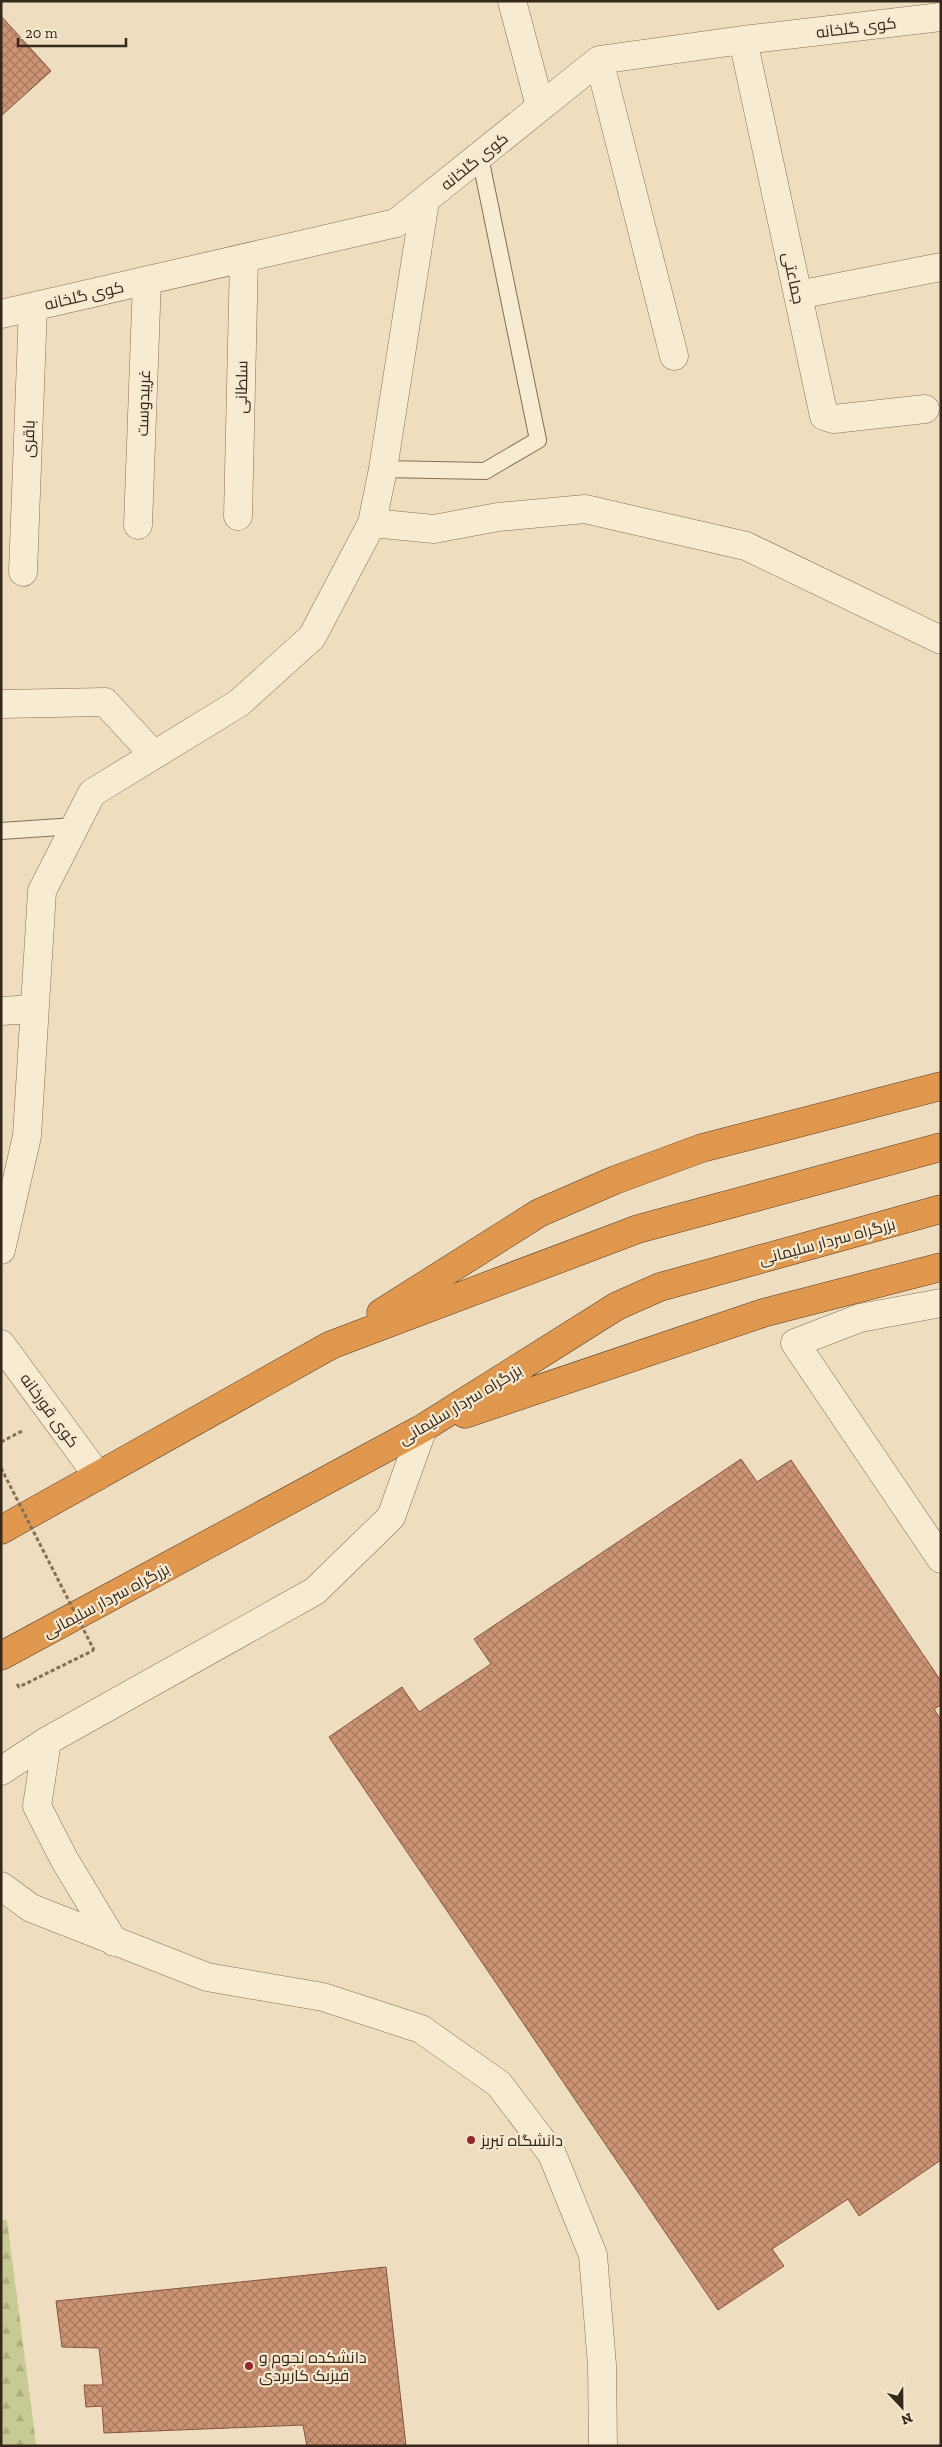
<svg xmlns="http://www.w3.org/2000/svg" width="942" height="2447" font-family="'Zilla Slab',Cairo,serif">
<defs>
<pattern id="forest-firs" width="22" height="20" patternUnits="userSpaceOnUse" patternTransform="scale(1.25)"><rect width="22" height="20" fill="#c7cb93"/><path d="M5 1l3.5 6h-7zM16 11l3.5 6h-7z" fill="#acae7e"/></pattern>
<pattern id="building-cross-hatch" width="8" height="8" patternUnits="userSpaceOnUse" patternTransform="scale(1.25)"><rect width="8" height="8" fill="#cc9474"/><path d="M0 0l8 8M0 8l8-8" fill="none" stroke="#a6795e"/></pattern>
</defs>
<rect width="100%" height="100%" fill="#eeddbe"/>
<path fill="url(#forest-firs)" d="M1,2219L7,2220L36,2444L44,2446H1Z"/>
<path fill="url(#building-cross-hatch)" stroke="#85563d" d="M1,16L51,71L1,116Z
M741,1459L757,1482L791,1460L941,1681V1705L934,1709L941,1720V2160L859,2216L848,2199L772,2249L784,2266L718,2310L329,1737L402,1687L419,1712L491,1664L474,1639Z
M386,2267L406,2446H307L303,2425L104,2433L102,2406L86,2407L84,2385H103L99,2348L62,2347L56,2301Z"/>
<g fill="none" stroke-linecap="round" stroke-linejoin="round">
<defs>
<path id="lane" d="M383,469L485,471L538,440L480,157
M1,831L75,826"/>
<path id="street" d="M512,1L540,106
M743,40L824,416L834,419L925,409
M599,60L674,356
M798,295L941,267
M1,314L396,223L599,60L743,40L941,17
M238,516L244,258
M372,523L434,529L498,517L585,509L746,546L941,640
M138,525L147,280
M23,572L33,307
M1,704L105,702L154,755
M1,1011L34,1009
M1,1250L27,1136L42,891L92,793L239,703L312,637L372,523L383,469L425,201
M941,1303L860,1318L795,1343L941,1559
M1,1344L98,1476
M47,1741L37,1806L64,1859L114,1942
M1,1771L47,1741L315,1591L391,1517L423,1428
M1,1886L31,1908L207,1977L323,1997L421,2029L499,2084L552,2154L593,2255L602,2365L603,2446"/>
<path id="highway" d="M381,1313L539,1213L615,1180L702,1148L941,1086
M465,1414L763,1313L941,1267
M1,1530L331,1345L638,1229L941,1147
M1,1656L423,1428L617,1306L660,1287L941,1209"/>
</defs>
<use href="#lane" stroke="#866e57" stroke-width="18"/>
<use href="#street" stroke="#866e57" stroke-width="29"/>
<use href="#highway" stroke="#533c2c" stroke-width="29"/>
<path stroke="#866e57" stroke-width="3" stroke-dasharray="4 2.5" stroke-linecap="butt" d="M1,1442L24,1430
M17,1684L19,1687L94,1650"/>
<use href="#lane" stroke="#f9ebd1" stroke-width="16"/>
<use href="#street" stroke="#f9ebd1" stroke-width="28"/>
<use href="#highway" stroke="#df984d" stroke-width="28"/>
<path stroke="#866e57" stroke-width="3" stroke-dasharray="4 2.5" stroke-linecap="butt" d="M1,1468L94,1650"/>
</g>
<g fill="#95272d" stroke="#f5e8ce" stroke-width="2">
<circle cx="471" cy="2140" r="5"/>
<circle cx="249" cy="2366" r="5"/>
</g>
<g text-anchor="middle" stroke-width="4.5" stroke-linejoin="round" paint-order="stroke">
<g font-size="16" fill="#35271c" stroke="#f5e8ce">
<text transform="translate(856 27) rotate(-7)" y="6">کوی گلخانه</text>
<text transform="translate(474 161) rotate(-39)" y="6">کوی گلخانه</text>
<text transform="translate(794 278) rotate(78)" y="6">جماعتی</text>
<text transform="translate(84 295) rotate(-13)" y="6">کوی گلخانه</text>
<text transform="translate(241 387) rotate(-89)" y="6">سلطانی</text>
<text transform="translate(143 403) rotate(-88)" y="6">غریبدوست</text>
<text transform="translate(28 439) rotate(-88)" y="6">باقری</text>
<text transform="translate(827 1241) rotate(-15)" y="6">بزرگراه سردار سلیمانی</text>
<text transform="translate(460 1404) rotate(-31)" y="6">بزرگراه سردار سلیمانی</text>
<text transform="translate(50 1410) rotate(54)" y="6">کوی قورخانه</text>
<text transform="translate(106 1600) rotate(-28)" y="6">بزرگراه سردار سلیمانی</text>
</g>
<g font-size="16" fill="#35271c" stroke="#f5e8ce" text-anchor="start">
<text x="481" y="2146">دانشگاه تبریز</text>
<text x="259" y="2363">دانشکده نجوم و<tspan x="259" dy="18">فیزیک کاربردی</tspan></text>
</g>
</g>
<rect width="942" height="2447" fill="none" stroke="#35271c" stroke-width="5"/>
<g transform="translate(902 2407) rotate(158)" stroke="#f5e8ce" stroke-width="4" paint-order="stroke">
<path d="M0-4L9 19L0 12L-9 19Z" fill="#35271c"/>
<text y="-8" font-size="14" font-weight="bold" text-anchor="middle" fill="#35271c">N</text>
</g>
<path d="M18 38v8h108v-8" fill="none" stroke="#35271c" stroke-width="2.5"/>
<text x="25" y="38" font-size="15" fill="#35271c" stroke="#f5e8ce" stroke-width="4" paint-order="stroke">20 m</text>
</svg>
